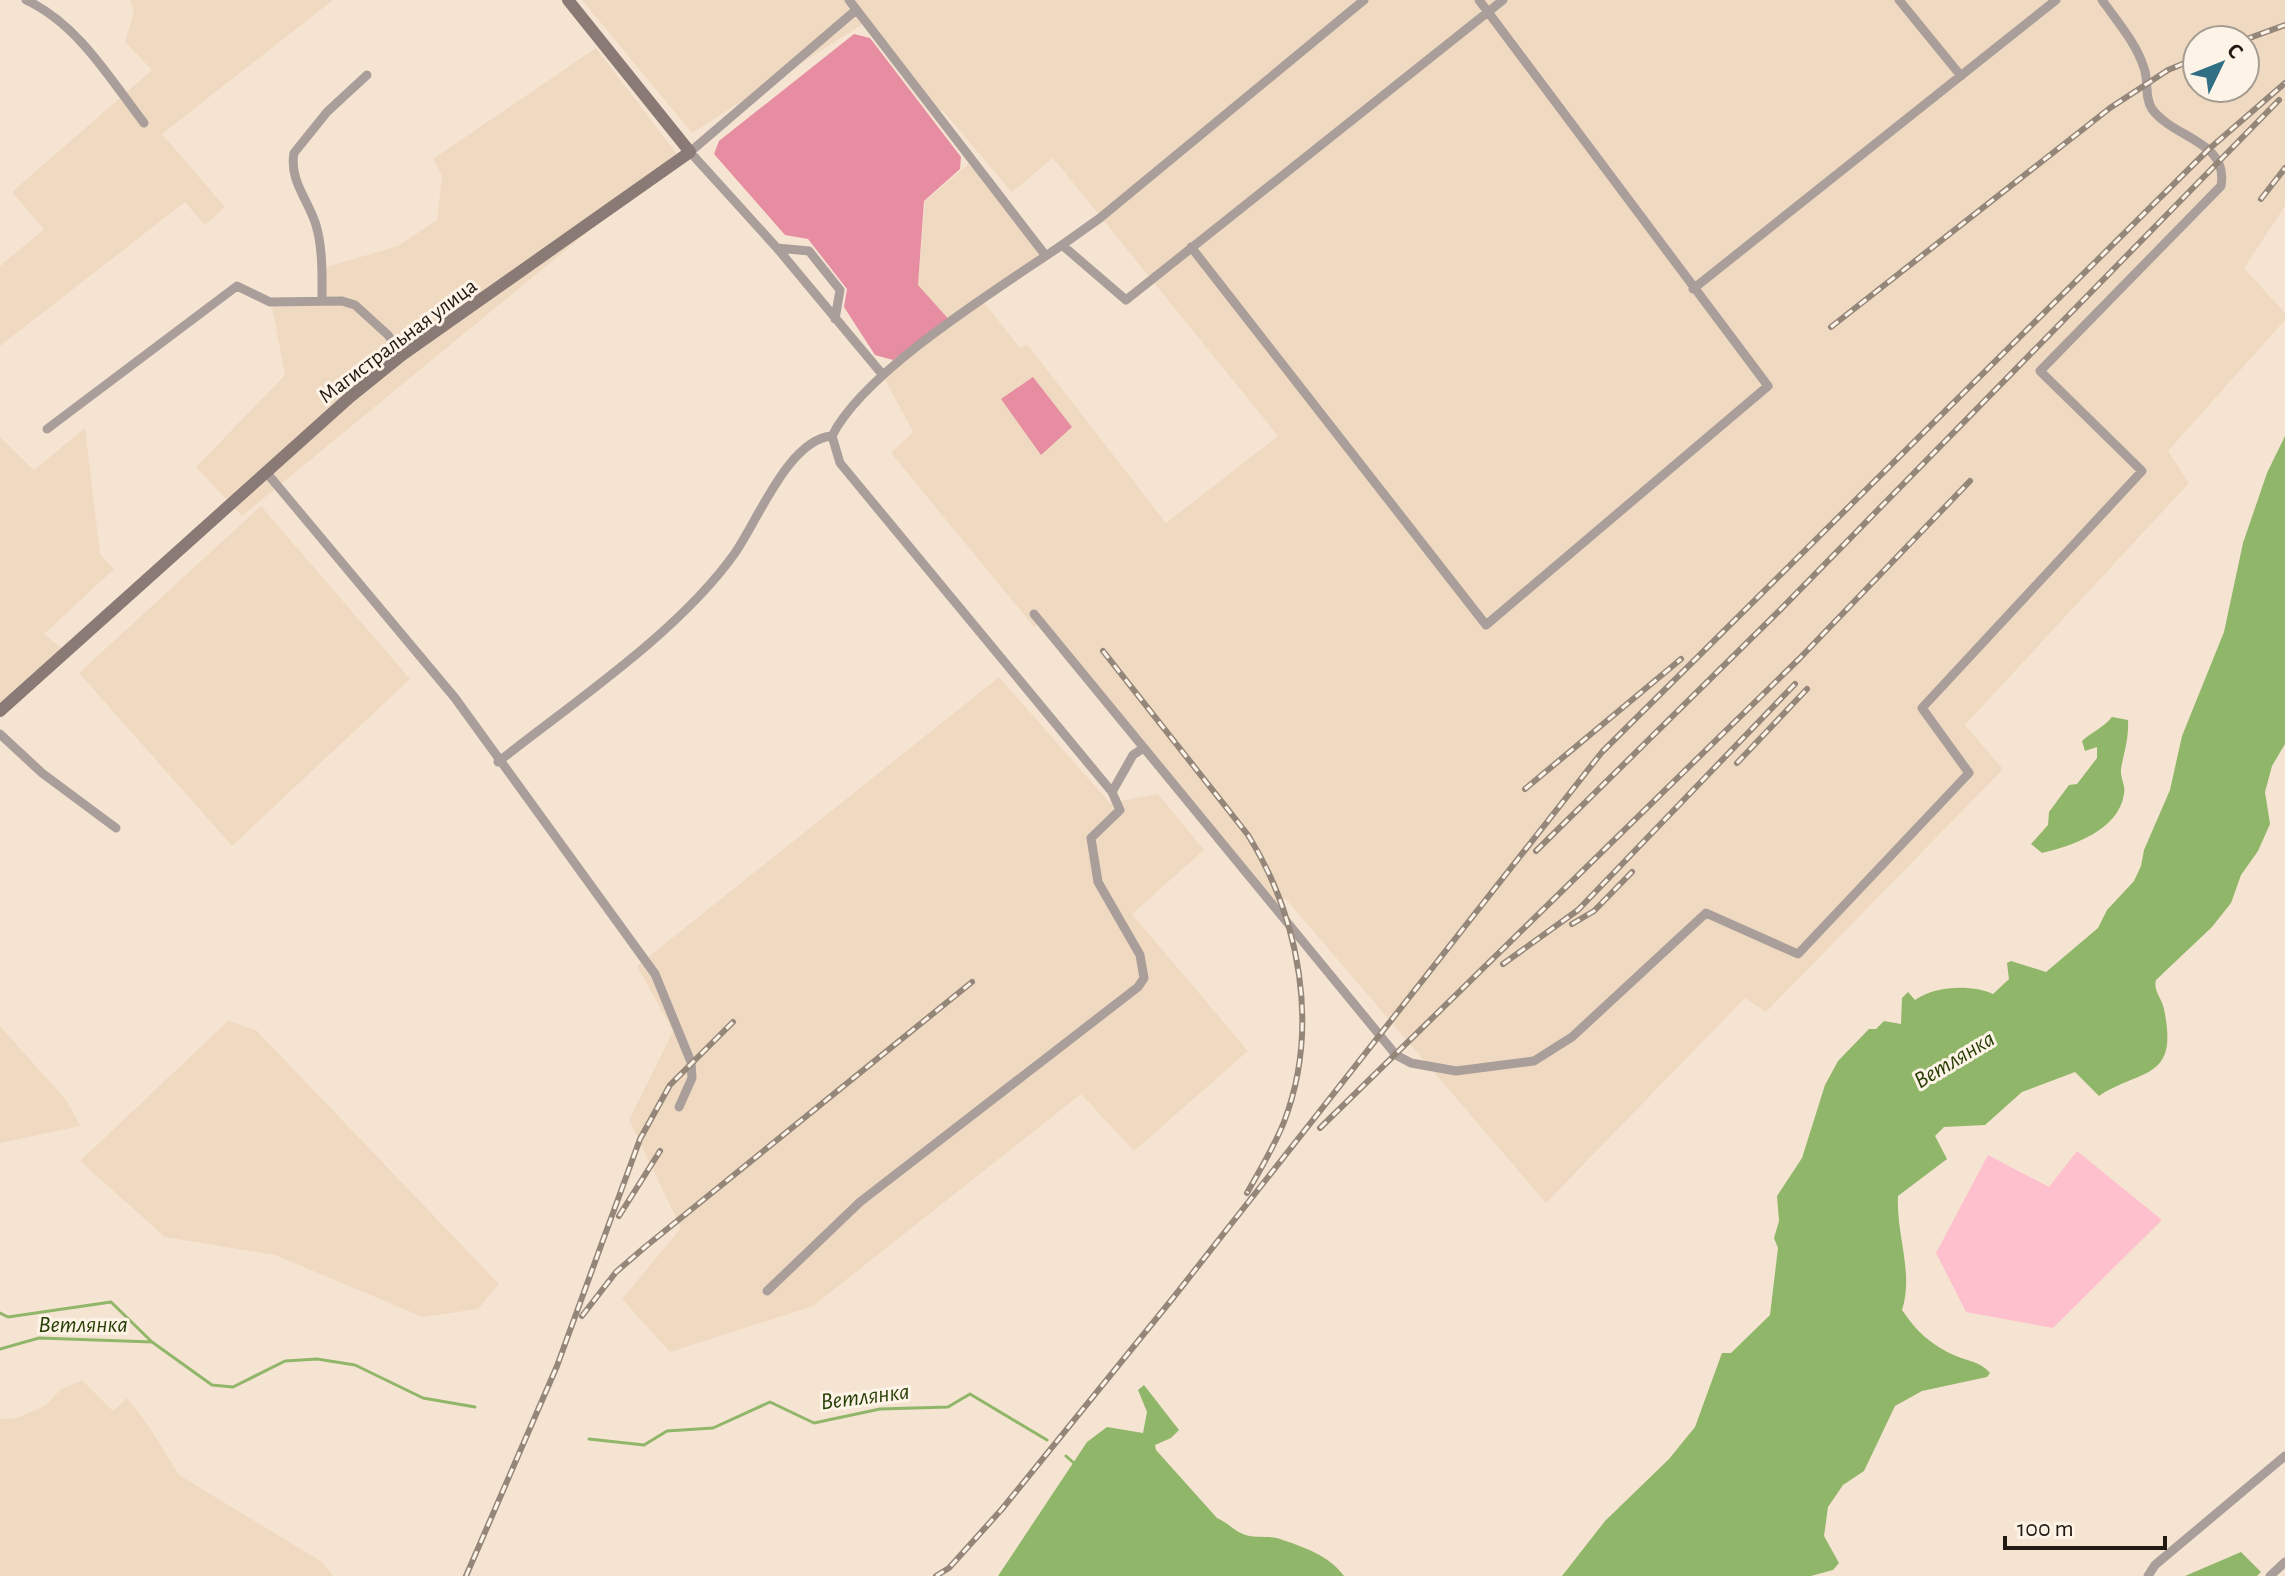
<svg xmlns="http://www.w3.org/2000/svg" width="2285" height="1576" font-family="'Alegreya Sans',sans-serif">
<rect width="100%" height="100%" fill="#f6e4d2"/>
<path fill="#f0d9c1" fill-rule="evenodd" d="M130,0H333L162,134L225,207L205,225L185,202L0,346V266L44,229L12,192L152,70L125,42L134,11Z
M582,0H849L866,22L692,133Z
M850,0H2285V206L2244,268L2285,313V320L2168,451L2189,483L1965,725L2003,769L1766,1012L1745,998L1546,1203L1285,898L1276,906L1043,619L1034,627L891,453L913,432L882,374L952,324L918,285L925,201L972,161L1046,256L983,301L1020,348L1027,344L1166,523L1278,436L1053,158L1012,192L942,110L937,113ZM2197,40H2245V88H2197Z
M596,48L679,157L242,516L196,467L285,375L271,301H322L323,268L398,246L437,220L442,176L433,159Z
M85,428L100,554L114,569L44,634L65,651L0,704V437L34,470Z
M261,506L410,679L232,846L79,673Z
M999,677L1110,803L1158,794L1204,850L1132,914L1248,1051L1134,1151L1081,1094L813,1306L670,1352L622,1299L681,1228L629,1120L673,1031L637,966Z
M228,1021L256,1030L499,1284L478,1309L423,1317L275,1255L165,1237L80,1161Z
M0,1026L66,1100L80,1126L0,1143Z
M82,1380L113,1411L127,1398L148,1425L179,1475L322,1562L333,1576H0V1419L17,1418L45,1406L60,1390Z"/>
<path fill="#fec0cc" d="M2077,1151L2162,1220L2053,1328L1966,1312L1936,1253L1988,1155L2049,1187Z"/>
<path fill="#e78da1" d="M854,34L870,38L961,157L960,169L924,201L918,285L952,323L893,360L875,355L844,307L847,289L808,239L785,235L714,154L719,141Z
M1033,377L1072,427L1041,455L1001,399Z"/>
<path fill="#90b669" d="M2285,436V744L2272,766L2265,792L2270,824L2258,851L2241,875L2231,903L2212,927L2156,980C2153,991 2162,998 2164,1009C2179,1081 2142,1068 2099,1096L2075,1072L2022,1092L1985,1125L1944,1127L1935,1136L1947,1159L1898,1196C1896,1235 1914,1273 1902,1310C1916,1331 1932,1346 1956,1356C1968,1361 1981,1362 1990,1373L1987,1377L1922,1391L1895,1406L1864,1471L1843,1485L1828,1507L1824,1536L1839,1563L1833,1570L1811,1576H1562L1605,1521L1669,1459L1695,1427L1722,1353H1731L1770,1315L1778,1248L1774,1238L1779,1221L1777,1196L1802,1158L1825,1085L1838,1061L1869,1029H1876L1884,1021L1901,1024L1902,998L1908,992L1915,1000C1934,986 1972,984 1993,994L2009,979L2007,963L2011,961L2046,972L2098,928L2107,910L2134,881L2141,866L2144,850L2170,790L2182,736L2224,632L2243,543L2267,473Z
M2112,717L2128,720C2129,739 2124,751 2121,769C2120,778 2126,786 2124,794C2119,830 2072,846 2042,853L2031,844L2048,825L2049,812L2069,785L2077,784L2097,758V747L2085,751L2082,741C2093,731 2103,728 2112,717Z
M1144,1385L1179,1430L1171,1438L1155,1445L1156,1450L1217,1518C1227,1522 1233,1530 1243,1534C1254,1539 1269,1535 1280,1539C1303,1547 1329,1555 1344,1576H998L1087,1442L1107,1427L1143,1433L1147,1412L1138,1390Z
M2241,1552L2261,1572L2257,1576H2185Z"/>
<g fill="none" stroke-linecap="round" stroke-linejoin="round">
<path stroke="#90b669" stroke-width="3" d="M0,1313L8,1317L111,1302L152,1342
M0,1349L39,1338L152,1342L212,1385L233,1387L285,1361L317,1359L355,1365L423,1398L475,1407
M589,1439L644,1445L667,1431L713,1428L770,1402L814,1423L880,1409L948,1407L970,1394L1047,1440
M1066,1456L1075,1464"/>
<path stroke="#a99e9a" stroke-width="9" d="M26,0C78,24 110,79 144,123
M849,0L1046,256
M1899,0L1961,76
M856,10L690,152L777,248L882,374
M1062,245L1100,218L1364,0
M1191,247L1486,625L1768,386L1479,0
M777,248L809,251L840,290L835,319
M1693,289L2056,0
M322,301C322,276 323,249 316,225C308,199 289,181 294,153L327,112L367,75
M47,429L237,286L270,302L342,301L355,305L388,335L402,355
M266,472L455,698L655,974L691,1062L692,1078L679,1107
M1034,614L1396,1055L1411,1063L1456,1071L1534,1061L1572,1037L1706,913L1798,954L1969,773L1922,708L2142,471L2040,371L2221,186C2229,141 2174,139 2152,109C2144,97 2149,81 2144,68C2136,43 2117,21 2102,0
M0,734L42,773L116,828
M498,762C575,701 679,632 735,553C758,520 789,439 832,436
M1112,792L840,463L832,436C864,371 999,288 1062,245L1126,300L1503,0
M767,1291L860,1202L1138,987L1144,978L1140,955L1098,882L1091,838L1120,810L1112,792L1133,755L1142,749
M2148,1576L2155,1565L2285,1456
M2270,1576L2285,1562"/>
<path stroke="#8a7a75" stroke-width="12" d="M0,711L350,397L402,355L690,152L568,0"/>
<defs>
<path id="rail" d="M2244,40L2285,25
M2261,199L2285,168
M1831,327L2110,108L2168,70L2197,58
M1103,651L1248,835C1300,919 1320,1028 1284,1122C1274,1147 1260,1170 1247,1193
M1737,763L1807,689
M1525,789L1681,659
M1536,851L1778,612L2279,100
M1572,924L1594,911L1632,872
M1503,964L1578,910L1795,684
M1320,1128L1800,658L1970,481
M619,1216L660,1151
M582,1316L616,1272L645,1247L972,982
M466,1576L557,1366L640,1139L670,1085L733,1022
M936,1576L949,1568L1002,1509L1173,1298L1602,752L2209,149L2285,83"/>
</defs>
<use href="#rail" stroke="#94877a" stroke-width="6"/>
<use href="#rail" stroke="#fef3e7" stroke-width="3" stroke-dasharray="9" stroke-linecap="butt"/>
</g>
<g text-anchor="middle" stroke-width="6" stroke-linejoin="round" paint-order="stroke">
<g font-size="22" fill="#201a13" stroke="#fef3e7">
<text transform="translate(397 340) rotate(-37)" y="8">Магистральная улица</text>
</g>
<g font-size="24" font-style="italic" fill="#273e05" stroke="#fef3e7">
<text transform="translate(1954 1059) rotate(-31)" y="8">Ветлянка</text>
<text x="83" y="1332">Ветлянка</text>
<text transform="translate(865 1396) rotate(-7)" y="8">Ветлянка</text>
</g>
</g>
<g transform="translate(2221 64) rotate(47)"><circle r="38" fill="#fef3e7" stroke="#a59c92" stroke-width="2"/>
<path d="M0-6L14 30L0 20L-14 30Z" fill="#306f84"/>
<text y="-12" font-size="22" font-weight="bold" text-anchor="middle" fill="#201a13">С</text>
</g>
<path d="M2005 1536v12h160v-12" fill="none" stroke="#201a13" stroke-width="4"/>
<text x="2017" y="1536" font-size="24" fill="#201a13" stroke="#fef3e7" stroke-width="6" paint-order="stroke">100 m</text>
</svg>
